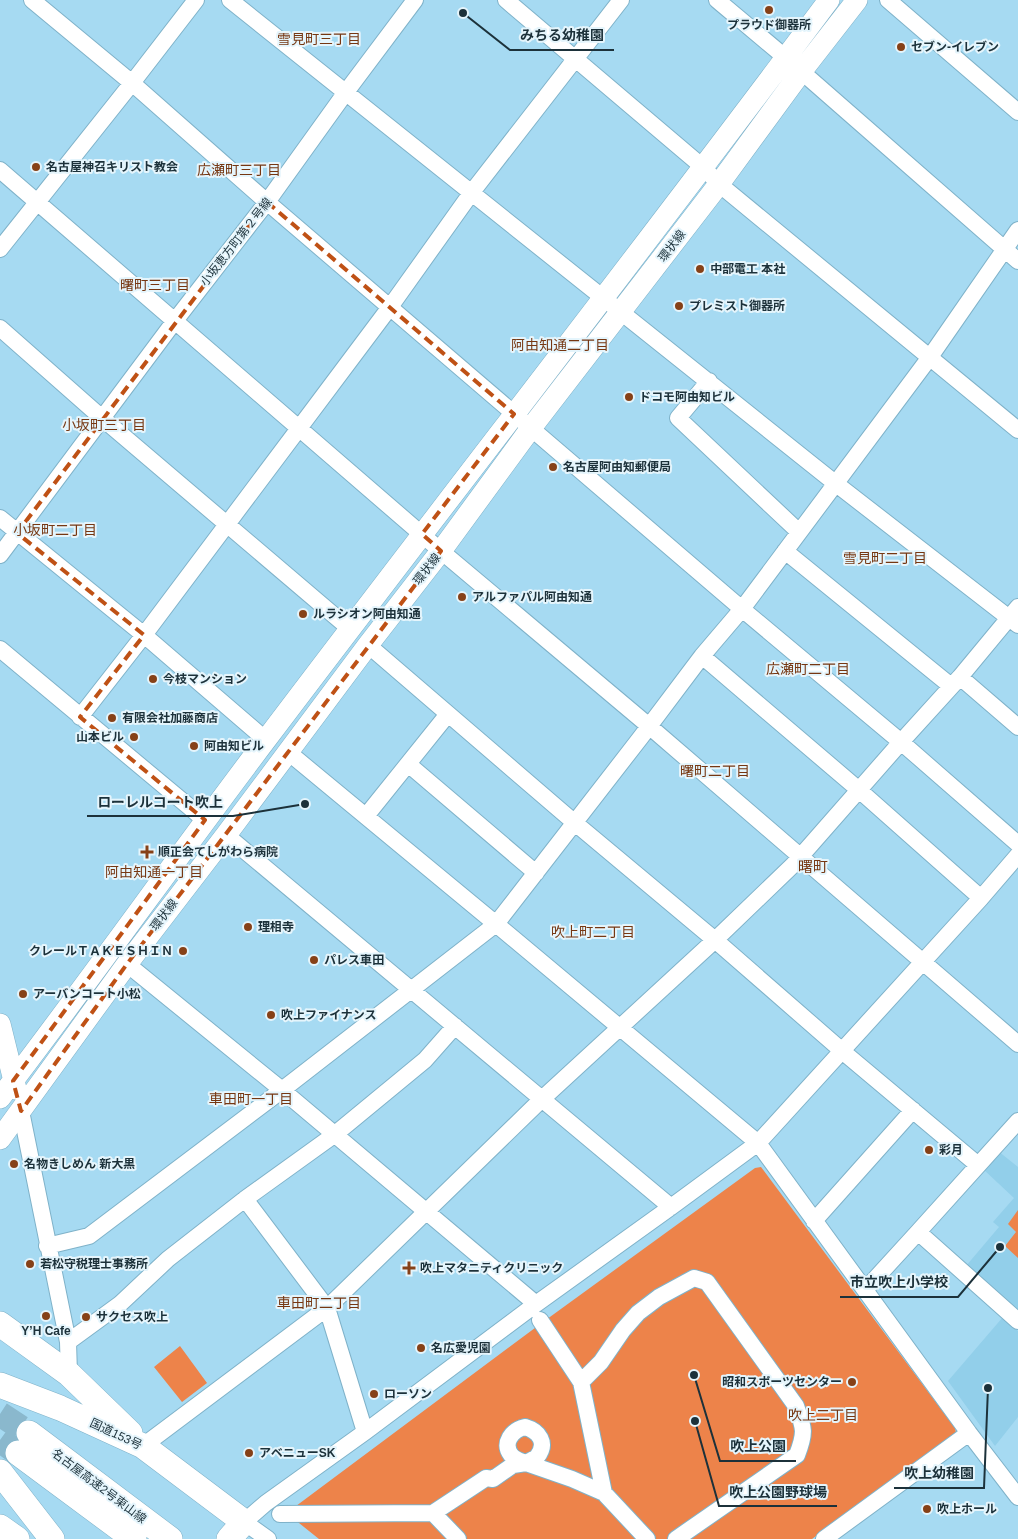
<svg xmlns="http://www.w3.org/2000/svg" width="1018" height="1539" font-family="Arial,'Noto Sans JP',sans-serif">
<rect width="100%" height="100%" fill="#a6daf2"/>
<path fill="#92cfea" d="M998,1151L1018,1167V1311L966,1266L999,1227L993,1222L1014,1198L983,1169Z
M1003,1317L1018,1331V1417L995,1446L948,1381Z"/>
<path fill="#ed834a" d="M761,1167L955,1428L956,1433L812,1539H319L294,1519L292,1509L543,1322L755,1168Z
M1018,1210V1258L1005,1246L1016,1232L1008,1224Z
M180,1346L207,1383L182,1402L154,1367Z"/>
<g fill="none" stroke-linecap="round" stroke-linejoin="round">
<path stroke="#8ab8cd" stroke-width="25" stroke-dasharray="25 12" stroke-linecap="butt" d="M0,1414L29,1433
M0,1440L18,1453"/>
<defs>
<path id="minor" d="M32,0L132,83L267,202L742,609L901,742L1018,844
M230,0L835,483L1018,625
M506,0L704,168L719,184L1018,430
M717,0L786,58L1018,261
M888,0L1018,112
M0,170L441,551L649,726L1018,1044
M0,249L132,83L196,0
M0,328L102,418L350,629
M709,381L678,418L799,532
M0,518L144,635L266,740
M785,551L951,686
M0,555L174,322L267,202L346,92L415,0
M368,645L575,823L715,940L848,1056L978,1165
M0,649L205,820
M702,656L859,790L981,898
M960,677L1018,727
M80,717L144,635L390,307L472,192L621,0
M288,752L496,924L758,1143L969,1433L1018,1497
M408,764L536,873
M366,816L448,714
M226,835L671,1207
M127,964L282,1090L536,1304
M21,1111L68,1342L69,1374
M245,1199L327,1308L365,1432
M814,1221L913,1110
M918,1232L1018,1321
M47,1246L89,1236L282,1090L496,924L641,737L702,656L742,609L930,357L1018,230
M865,1290L918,1232L1018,1121
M540,1320L581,1382L604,1493L647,1539
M68,1342L120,1304L168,1259L245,1199L334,1135L425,1060L455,1026
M581,1382L601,1362L623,1330L638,1313L659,1297L694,1278L707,1282L796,1406C804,1428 806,1432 797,1455L676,1539
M525,1427C539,1431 548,1443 537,1457C535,1459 529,1461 526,1463C521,1461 515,1460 511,1455C502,1443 512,1430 525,1427Z
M143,1446L327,1308L542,1099L715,940L793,865L901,742L960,677L1018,607
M433,1513L486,1478L493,1479L513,1465L526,1463L572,1479L604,1493
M280,1514L433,1513L458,1539
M268,1539L244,1522L266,1503L365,1432L536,1304L671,1207L758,1143L981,898L1018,855
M824,1539L969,1433"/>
<path id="major" d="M0,1024L16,1089
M0,1098C91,979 177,857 268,737C454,491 644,248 829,0
M0,1139L127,964L226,835L368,645L441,551L531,428L719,184L801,72L857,0"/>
<path id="highway" d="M0,1324L69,1374L130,1433
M0,1385L60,1408L143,1446L244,1522L229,1539
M29,1433L170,1539
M18,1453L134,1539
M0,1472L52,1539
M0,1527L17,1539"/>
</defs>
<use href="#minor" stroke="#7fb2c9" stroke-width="18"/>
<use href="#major" stroke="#7fb2c9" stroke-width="22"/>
<use href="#highway" stroke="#7fb2c9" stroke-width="26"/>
<use href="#minor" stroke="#fff" stroke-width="16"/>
<use href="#major" stroke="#fff" stroke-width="21"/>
<use href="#highway" stroke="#fff" stroke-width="25"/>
</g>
<path fill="none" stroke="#bf5115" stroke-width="4" stroke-dasharray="10 6" stroke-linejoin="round" d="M267,202L514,414L422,534L441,551L127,964L21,1111L13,1081L205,820L80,717L144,635L17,533Z"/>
<g fill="#864118" stroke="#e5f5fc" stroke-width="2">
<circle cx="769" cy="10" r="5"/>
<circle cx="901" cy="47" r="5"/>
<circle cx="36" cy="167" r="5"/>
<circle cx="700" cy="269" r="5"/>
<circle cx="679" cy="306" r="5"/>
<circle cx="629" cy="397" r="5"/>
<circle cx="553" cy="467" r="5"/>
<circle cx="462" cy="597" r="5"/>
<circle cx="303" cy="614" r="5"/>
<circle cx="153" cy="679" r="5"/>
<circle cx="112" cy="718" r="5"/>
<circle cx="134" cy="737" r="5"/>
<circle cx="194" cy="746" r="5"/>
<path d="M144.5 844.5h5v5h5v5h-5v5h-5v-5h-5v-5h5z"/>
<circle cx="248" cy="927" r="5"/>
<circle cx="183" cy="951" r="5"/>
<circle cx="314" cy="960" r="5"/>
<circle cx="23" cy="994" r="5"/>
<circle cx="271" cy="1015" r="5"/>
<circle cx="929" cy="1150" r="5"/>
<circle cx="14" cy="1164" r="5"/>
<circle cx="30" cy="1264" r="5"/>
<path d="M406.5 1260.5h5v5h5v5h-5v5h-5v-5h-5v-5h5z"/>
<circle cx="46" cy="1316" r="5"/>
<circle cx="86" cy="1317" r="5"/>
<circle cx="421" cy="1348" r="5"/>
<circle cx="852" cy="1382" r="5"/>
<circle cx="374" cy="1394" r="5"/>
<circle cx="249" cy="1453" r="5"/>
<circle cx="927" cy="1509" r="5"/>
</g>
<g text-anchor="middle" stroke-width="4" stroke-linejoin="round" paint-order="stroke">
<g font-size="12" font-weight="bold" fill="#1c313a" stroke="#e5f5fc" text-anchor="start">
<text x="769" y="29" text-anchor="middle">プラウド御器所</text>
<text x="911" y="51">セブン-イレブン</text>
<text x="46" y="171">名古屋神召キリスト教会</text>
<text x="710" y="273">中部電工 本社</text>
<text x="689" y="310">プレミスト御器所</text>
<text x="639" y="401">ドコモ阿由知ビル</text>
<text x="563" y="471">名古屋阿由知郵便局</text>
<text x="472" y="601">アルファパル阿由知通</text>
<text x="313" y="618">ルラシオン阿由知通</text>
<text x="163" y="683">今枝マンション</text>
<text x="122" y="722">有限会社加藤商店</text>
<text x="124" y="741" text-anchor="end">山本ビル</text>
<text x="204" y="750">阿由知ビル</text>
<text x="158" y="856">順正会てしがわら病院</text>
<text x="258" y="931">理相寺</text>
<text x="173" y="955" text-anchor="end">クレールＴＡＫＥＳＨＩＮ</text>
<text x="324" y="964">パレス車田</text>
<text x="33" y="998">アーバンコート小松</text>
<text x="281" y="1019">吹上ファイナンス</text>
<text x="939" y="1154">彩月</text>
<text x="24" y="1168">名物きしめん 新大黒</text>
<text x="40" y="1268">若松守税理士事務所</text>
<text x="420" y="1272">吹上マタニティクリニック</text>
<text x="96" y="1321">サクセス吹上</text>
<text x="46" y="1335" text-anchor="middle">Y’H Cafe</text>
<text x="431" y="1352">名広愛児園</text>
<text x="842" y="1386" text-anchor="end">昭和スポーツセンター</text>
<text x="384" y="1398">ローソン</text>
<text x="259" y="1457">アベニューSK</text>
<text x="937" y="1513">吹上ホール</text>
</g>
<g font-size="12" fill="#1c313a" stroke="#e5f5fc">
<text transform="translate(236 242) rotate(-52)" y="4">小坂恵方町第２号線</text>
<text transform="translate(672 246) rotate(-53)" y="4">環状線</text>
<text transform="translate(427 569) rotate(-52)" y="4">環状線</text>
<text transform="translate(164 915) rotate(-53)" y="4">環状線</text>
<text transform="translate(116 1434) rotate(25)" y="4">国道153号</text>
<text transform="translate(99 1486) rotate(37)" y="4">名古屋高速2号東山線</text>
</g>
<g font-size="14" fill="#763712" stroke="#e5f5fc">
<text x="319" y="44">雪見町三丁目</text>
<text x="239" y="175">広瀬町三丁目</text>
<text x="155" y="290">曙町三丁目</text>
<text x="560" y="350">阿由知通二丁目</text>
<text x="104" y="430">小坂町三丁目</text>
<text x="55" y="535">小坂町二丁目</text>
<text x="885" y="563">雪見町二丁目</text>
<text x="808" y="674">広瀬町二丁目</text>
<text x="715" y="776">曙町二丁目</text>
<text x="154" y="877">阿由知通一丁目</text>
<text x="593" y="937">吹上町二丁目</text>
<text x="251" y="1104">車田町一丁目</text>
<text x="319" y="1308">車田町二丁目</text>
<text x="823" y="1420">吹上二丁目</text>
</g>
<g font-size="15" fill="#763712" stroke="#e5f5fc">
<text x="813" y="872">曙町</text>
</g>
</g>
<path fill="none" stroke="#1c313a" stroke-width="2" d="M463 13L510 50H614M305 804L233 816H87M1000 1247L958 1297H840M694 1375L720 1461H796M988 1388L984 1488H894M695 1421L719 1506H837"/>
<g fill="#1c313a" stroke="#e5f5fc" stroke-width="2">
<circle cx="463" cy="13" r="5"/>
<circle cx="305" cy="804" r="5"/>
<circle cx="1000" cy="1247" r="5"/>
<circle cx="694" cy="1375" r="5"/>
<circle cx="988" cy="1388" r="5"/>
<circle cx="695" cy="1421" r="5"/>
</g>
<g font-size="14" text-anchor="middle" font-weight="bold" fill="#1c313a" stroke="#e5f5fc" stroke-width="4" stroke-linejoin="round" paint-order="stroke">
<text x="562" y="40">みちる幼稚園</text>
<text x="160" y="807">ローレルコート吹上</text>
<text x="899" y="1287">市立吹上小学校</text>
<text x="758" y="1451">吹上公園</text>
<text x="939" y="1478">吹上幼稚園</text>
<text x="778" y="1497">吹上公園野球場</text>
</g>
</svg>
